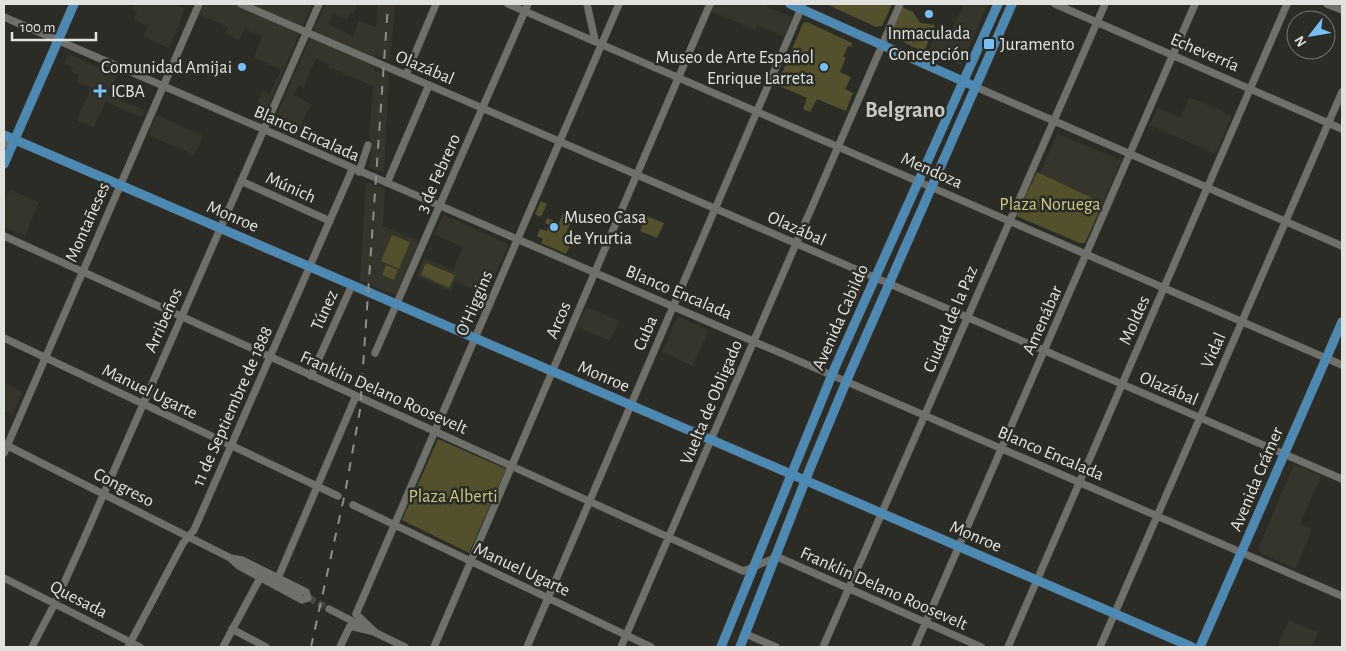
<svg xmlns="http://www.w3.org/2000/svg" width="1346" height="651" font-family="'Alegreya Sans',sans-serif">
<rect width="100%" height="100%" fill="#2c2c27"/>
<path fill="#36352b" d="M135,4H173L185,9L169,48L143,37L148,26L134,19L137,12L132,10Z
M204,4H312L261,123L251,118L263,91L270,94L281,70L254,57L262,36L245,29L239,40L225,33L228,27L199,15Z
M325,4H357L354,14L350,13L347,20L333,13L329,24L353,36L359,21L376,27L378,4H395L390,61L375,55L374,71L389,74L384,173L369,167L372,145L369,135L373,86L328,67L329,64L316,58L303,88L298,86L294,95L311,104L296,137L272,126Z
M704,4H761L792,17L784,37L758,25L755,30L703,8Z
M964,4H988L961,65L929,50L940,25L952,29Z
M68,54L117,75L108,95L145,110L141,117L106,102L93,127L77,121L91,87L77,82L79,75L71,72L73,67L64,63Z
M1190,97L1232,116L1215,154L1150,125L1158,108L1180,118Z
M157,115L203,136L194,155L148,135Z
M1057,134L1121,160L1103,203L1040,173Z
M366,182L385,188L383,226L419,241L396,294L393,295L360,280Z
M10,190L39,202L25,236L4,227V204Z
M444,215L506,243L508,247L486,295L455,281L451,291L417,276L425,258L453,270L463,247L434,234Z
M586,307L619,321L610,341L577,327Z
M678,316L709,331L692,366L662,352Z
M4,383L23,392L12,415L4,411Z
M1296,465L1321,476L1300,524L1312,529L1296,569L1259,552L1258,549L1293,467Z
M1289,620L1318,633L1312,647H1277Z"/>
<path fill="#53502c" d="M826,4H892L882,26L876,27Z
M902,7L913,12L920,23L935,25L924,52L893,37L891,32Z
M807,22L852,43L851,47L848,46L843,57L846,58L840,72L851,77L845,89L853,93L846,111L817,99L810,112L803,109L807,98L777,85L803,23Z
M1037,172L1103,203L1085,243H1080L1016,216Z
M541,201L547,204L541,217L535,214Z
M564,211L574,215L566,233L574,237L566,254L541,243L543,239L537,236L540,229L547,231L549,225L545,223L547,218L559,223Z
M646,216L664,223L657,238L640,231Z
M392,235L410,242L399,269L381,261Z
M426,263L455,275L449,288L421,275Z
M386,265L398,270L394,280L382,275Z
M438,439L506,469L469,553L402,520Z"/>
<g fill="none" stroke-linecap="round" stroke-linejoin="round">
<path stroke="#474742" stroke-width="7" stroke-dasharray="7 3.5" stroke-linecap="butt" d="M300,593L329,609"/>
<defs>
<path id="minor" d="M241,4L1342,479
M508,4L1342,365
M587,4L595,40
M1055,4L1342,129
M1327,4L1342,10
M4,17L1342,596
M406,75L436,4
M976,87L1342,246
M4,143L12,146
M359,172L368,145
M241,181L330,221
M387,183L429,85
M4,236L743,571C755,568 770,557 780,558L981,647
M4,338L338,496
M375,353L528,4
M311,376L352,285
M4,444L300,593
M4,453L199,4
M353,505L651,647
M230,558L242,560L306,592L308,598L302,600L239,566Z
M4,578L140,647
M278,578L356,396
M329,609L362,626
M232,629L266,647
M372,631L405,647
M376,633L356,614L619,4
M746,634L776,647
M32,647L55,603L83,541L319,4
M128,647L183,543L194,530L352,170
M223,647L260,578
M340,647L350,626L375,632
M434,647L710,4
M527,647L803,4
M621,647L900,4
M823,647L1105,4
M915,647L1195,4
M1008,647L1287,4
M1100,647L1342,92"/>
<path id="major" d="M790,4L976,87
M4,135L1192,647
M4,164L74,4
M721,647L836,365L998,4
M740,647L809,471L849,375L1012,4
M1200,647L1342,322"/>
</defs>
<use href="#minor" stroke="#494946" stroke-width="8"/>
<use href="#major" stroke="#494946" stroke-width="10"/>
<use href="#minor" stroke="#70706a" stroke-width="7"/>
<use href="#major" stroke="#4d8ab3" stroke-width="9"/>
<path stroke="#8e8e8a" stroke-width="2" stroke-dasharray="9 9" stroke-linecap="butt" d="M311,647L345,493L360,410L388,4"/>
</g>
<g fill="#78bff7" stroke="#2c2c27" stroke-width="2">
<circle cx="929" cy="14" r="5"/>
<rect x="983" y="38" width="12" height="12" rx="2.5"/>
<circle cx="242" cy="67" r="5"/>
<circle cx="824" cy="67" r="5"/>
<path d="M97.5 83.5h5v5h5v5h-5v5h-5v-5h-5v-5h5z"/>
<circle cx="554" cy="227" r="5"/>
</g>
<g text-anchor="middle" stroke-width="5" stroke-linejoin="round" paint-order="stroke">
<g font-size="18" fill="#e1e1de" stroke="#2c2c27" text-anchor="start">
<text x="929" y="39" text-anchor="middle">Inmaculada<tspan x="929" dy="21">Concepción</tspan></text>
<text x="1000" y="50">Juramento</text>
<text x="814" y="63" text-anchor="end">Museo de Arte Español<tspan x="814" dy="21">Enrique Larreta</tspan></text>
<text x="232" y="73" text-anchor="end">Comunidad Amijai</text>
<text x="111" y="97">ICBA</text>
<text x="564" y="223">Museo Casa<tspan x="564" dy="21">de Yrurtia</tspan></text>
</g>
<g font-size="18" fill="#e1e1de" stroke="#2c2c27">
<text transform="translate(1205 52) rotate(23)" y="6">Echeverría</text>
<text transform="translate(425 67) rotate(23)" y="6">Olazábal</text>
<text transform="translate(307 133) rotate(24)" y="6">Blanco Encalada</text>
<text transform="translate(932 170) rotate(24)" y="6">Mendoza</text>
<text transform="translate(438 173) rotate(-66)" y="6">3 de Febrero</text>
<text transform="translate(291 187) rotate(24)" y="6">Múnich</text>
<text transform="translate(233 216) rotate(23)" y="6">Monroe</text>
<text transform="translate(87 222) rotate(-66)" y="6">Montañeses</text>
<text transform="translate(797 228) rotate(24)" y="6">Olazábal</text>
<text transform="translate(679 292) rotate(23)" y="6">Blanco Encalada</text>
<text transform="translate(474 303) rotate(-67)" y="6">O'Higgins</text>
<text transform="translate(324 310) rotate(-66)" y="6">Túnez</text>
<text transform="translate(840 317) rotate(-66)" y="6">Avenida Cabildo</text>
<text transform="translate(950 319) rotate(-67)" y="6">Ciudad de la Paz</text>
<text transform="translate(163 320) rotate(-66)" y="6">Arribeños</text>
<text transform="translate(558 320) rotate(-67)" y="6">Arcos</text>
<text transform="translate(1042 320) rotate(-66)" y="6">Amenábar</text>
<text transform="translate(1134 320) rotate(-66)" y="6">Moldes</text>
<text transform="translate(645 333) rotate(-67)" y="6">Cuba</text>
<text transform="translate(1213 350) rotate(-66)" y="6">Vidal</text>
<text transform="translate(604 376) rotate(23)" y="6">Monroe</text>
<text transform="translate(1169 388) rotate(23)" y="6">Olazábal</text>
<text transform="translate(150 391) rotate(26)" y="6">Manuel Ugarte</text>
<text transform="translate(384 392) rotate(24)" y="6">Franklin Delano Roosevelt</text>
<text transform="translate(711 402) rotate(-67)" y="6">Vuelta de Obligado</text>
<text transform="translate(232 406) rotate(-66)" y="6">11 de Septiembre de 1888</text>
<text transform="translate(1051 453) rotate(23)" y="6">Blanco Encalada</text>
<text transform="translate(1256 479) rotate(-67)" y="6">Avenida Crámer</text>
<text transform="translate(124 487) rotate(27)" y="6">Congreso</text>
<text transform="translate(976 536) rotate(23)" y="6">Monroe</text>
<text transform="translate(522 569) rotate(25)" y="6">Manuel Ugarte</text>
<text transform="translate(884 588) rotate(24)" y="6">Franklin Delano Roosevelt</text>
<text transform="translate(79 599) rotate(27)" y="6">Quesada</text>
</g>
<g font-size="18" fill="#cbc683" stroke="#2c2c27">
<text x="1050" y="210">Plaza Noruega</text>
<text x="453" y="502">Plaza Alberti</text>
</g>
<g font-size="22" font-weight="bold" fill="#c8c7c1" stroke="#2c2c27">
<text x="905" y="117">Belgrano</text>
</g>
</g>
<rect width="1346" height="651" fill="none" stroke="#e1e1de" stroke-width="10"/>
<g transform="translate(1311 35) rotate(239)"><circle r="24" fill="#2c2c27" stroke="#747470"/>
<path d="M0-4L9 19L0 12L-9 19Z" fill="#78bff7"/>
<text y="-8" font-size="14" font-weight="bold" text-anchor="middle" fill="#e1e1de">N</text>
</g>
<path d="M12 32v8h84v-8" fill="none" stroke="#e1e1de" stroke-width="2.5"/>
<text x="20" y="32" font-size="15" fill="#e1e1de" stroke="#2c2c27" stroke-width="4" paint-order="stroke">100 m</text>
</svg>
